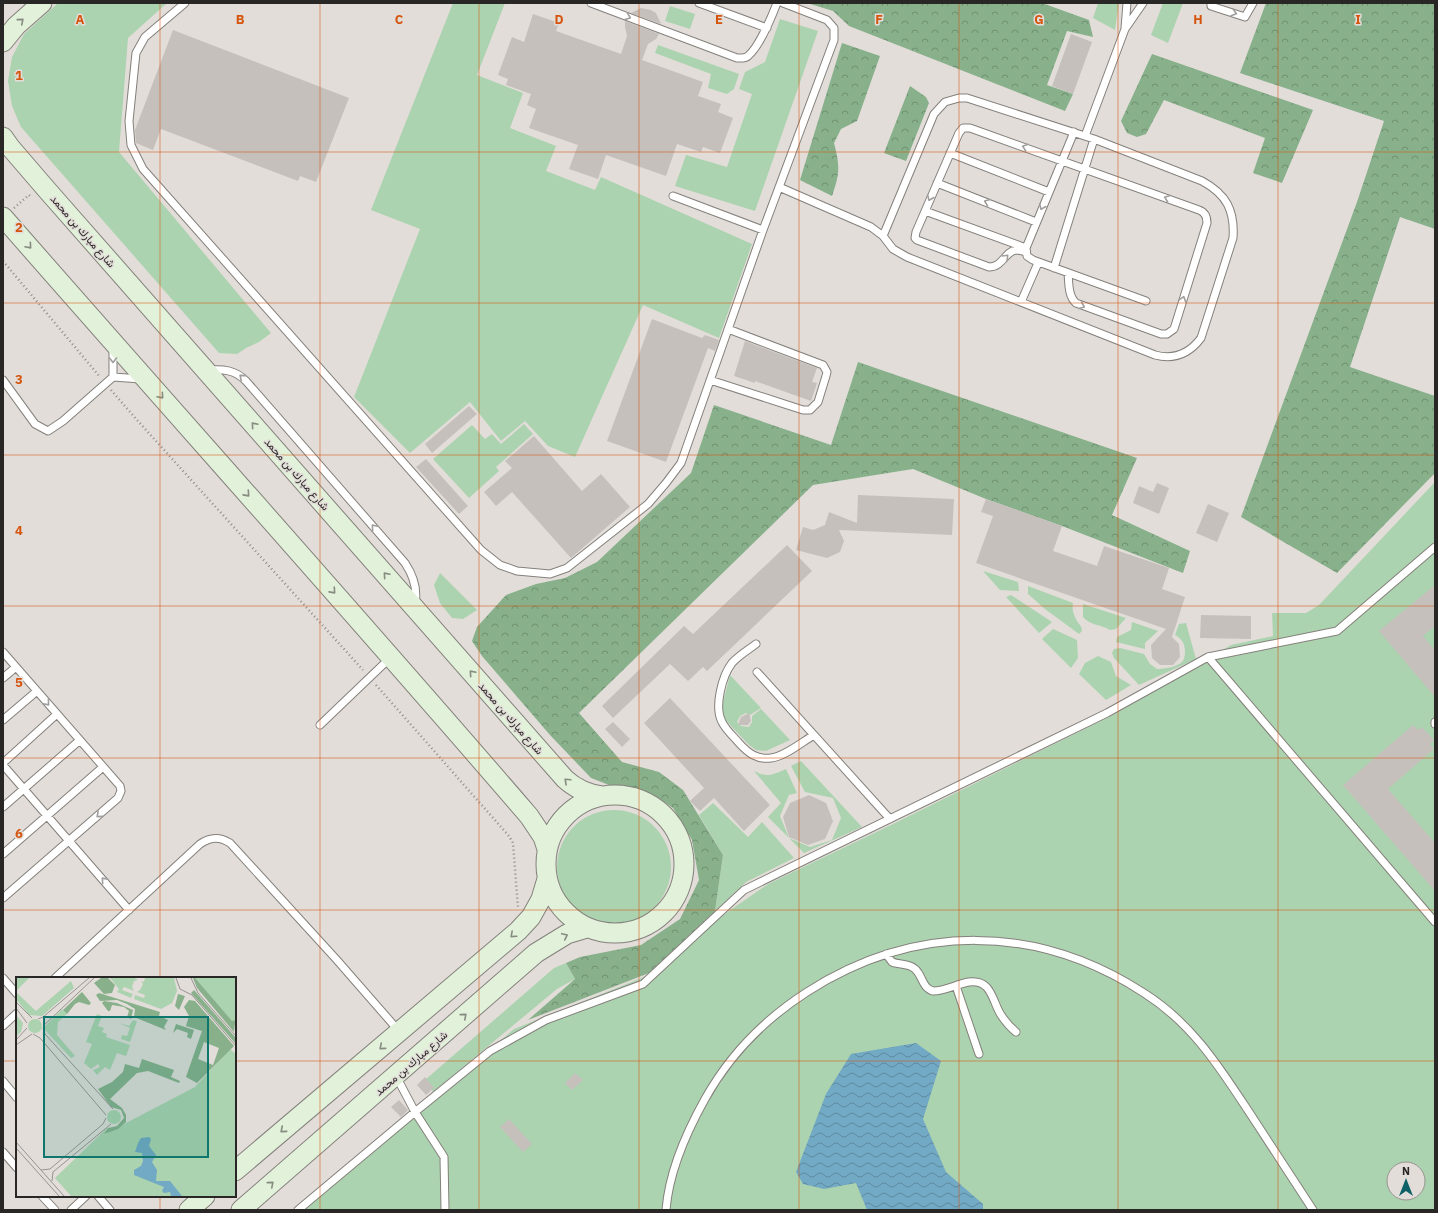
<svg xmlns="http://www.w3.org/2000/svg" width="1438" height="1213" font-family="'IBM Plex Sans',Vazirmatn,sans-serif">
<defs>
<pattern id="forest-crowns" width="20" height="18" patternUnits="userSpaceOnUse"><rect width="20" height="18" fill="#88b18b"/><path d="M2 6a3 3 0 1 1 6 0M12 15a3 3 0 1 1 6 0" fill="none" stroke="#6f9071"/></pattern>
<pattern id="water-waves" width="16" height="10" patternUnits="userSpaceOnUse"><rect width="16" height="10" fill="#72a9c4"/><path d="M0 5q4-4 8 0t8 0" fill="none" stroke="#5e8a9f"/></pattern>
</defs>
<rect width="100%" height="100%" fill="#e2ddd9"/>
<path fill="#acd3af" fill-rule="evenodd" d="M58,3H167L128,38L119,152L271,333L259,342L246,348L237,354L219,353L21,127L12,106L8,81L12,57L24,34Z
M453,3H505L477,75L523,93L510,128L556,146L546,171L595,190L601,177L752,244L719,338L643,305L575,457L548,446L525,421L501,441L470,402L410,453L354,397L420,229L371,210Z
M1098,3H1119L1115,30L1093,18Z
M1163,3H1183L1168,43L1151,35Z
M670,6L695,14L690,29L665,21Z
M780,19L818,31L755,211L675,186L686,155L727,167L752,94L739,89L745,72L765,62Z
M658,45L739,74L734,89L727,94L708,88L711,74L655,53Z
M524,424L533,434L496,467L499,471L469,498L433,459L472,425L485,439L492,434L501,444Z
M1435,482V1210H300L514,1029L654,973L703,929L768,884L893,824L1111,716L1231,645L1273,636L1272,613H1306L1319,605ZM1394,1169H1418V1193H1394Z
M983,571L1018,582L1019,591L1000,590Z
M440,573L477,610L463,619L452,618L440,603L434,585Z
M1028,586L1073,603C1072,609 1073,614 1076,619C1078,624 1082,625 1082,631L1079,634L1045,609L1028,594Z
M1011,595L1052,622L1039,633L1006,597Z
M1083,604L1126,618L1116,629L1110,630C1100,624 1091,626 1083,617Z
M1132,622L1158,631L1145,643V649L1116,642L1117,637L1131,630Z
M1186,623L1196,659L1139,685L1114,658L1112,653L1114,649L1120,648L1144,654L1150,664L1157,669C1165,669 1176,667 1182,662C1186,658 1186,646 1182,641C1181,639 1177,636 1175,635L1179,624Z
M1053,629L1077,640L1078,658L1071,668L1042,639Z
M1098,656L1111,662L1116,676L1131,685L1106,700L1079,674L1085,663Z
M730,675L761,708L750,715L746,713L740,716L737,722L741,726L749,727L752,722V716L761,709L790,740L766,751L756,750L749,745L731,726L724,718L722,706Z
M801,761L862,827L804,853L768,817L781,803L754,771C768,778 772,775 786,769L797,793L789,795L780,816L789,838L810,847L832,840L841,818L833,798L805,792L791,766Z
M713,803L748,837L762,822L794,858L746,882L715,911L723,855L699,815Z
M557 867a57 57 0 1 1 114 0a57 57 0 1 1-114 0Z
M566,963L575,979L557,989L433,1092L425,1080L554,968Z"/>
<path fill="url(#forest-crowns)" d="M807,3H1042L1089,20L1093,37L1067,31L1047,85L1073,94L1065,111L849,26L833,11Z
M1266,3H1435V229L1400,217L1350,367L1435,396V473L1337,573L1241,517L1357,202L1384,121L1240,73Z
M842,43L880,56L857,121L841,129L834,143C840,166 840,173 832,196L800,180Z
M1152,54L1313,110L1282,183L1253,173L1265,138L1164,100L1146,134L1137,137L1127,133L1121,121Z
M910,86L926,97L929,103L906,161L884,153Z
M858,362L1137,458L1112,515L1190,551L1183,573L1062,526L986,499L913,469L813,485L579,713L622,762L659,772L683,790L723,855L715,911L649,973L528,1020L575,979L566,963L580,957L641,945L680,919L699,880L692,840L673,808L657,797L629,788L609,785L591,778L550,735L482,656L472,641L477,627L506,595L536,584L565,578L597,562L691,473L714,405L831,445Z"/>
<path fill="url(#water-waves)" d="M916,1043L941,1061L923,1119L946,1172L983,1204V1210H867L856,1183L824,1189L803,1184L796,1172L826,1094L851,1054Z"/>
<path fill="#c5c0bc" d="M641,8L651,10L656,13L661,24L631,13Z
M533,14L559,23L556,31L621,54L627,36L625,27V21L659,34L656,39L648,44L642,60L703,82L698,96L721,104L718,112L733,118L720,153L703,147L701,152L677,144L666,176L606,155L598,179L569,169L578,145L529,128L536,109L527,105L531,94L506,85L508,79L498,75L512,37L524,42Z
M173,30L349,98L316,182L300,176L298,181L161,129L153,150L136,143L135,130Z
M1071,34L1092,42L1073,94L1052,86Z
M652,319L702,338L705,335L719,340L715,351L708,348L666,462L607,441Z
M745,341L817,368L812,382L817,383L811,401L755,381V383L734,376Z
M469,406L477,414L432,453L425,444Z
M534,436L582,491L601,474L630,507L571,558L512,492L496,506L484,492L512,468L505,461Z
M426,459L468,506L459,514L416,467Z
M1157,483L1169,488L1159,514L1133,503L1139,486L1153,492Z
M858,495L954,499L952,535L839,530L844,541L840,552L827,558L796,550L803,527L813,530L825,525L829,512L857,523Z
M986,499L1062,526L1053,551L1097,566L1104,546L1169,568L1162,589L1185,597L1172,637L1179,644L1180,657L1173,665H1160L1152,658L1151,645L1166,629L976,563L993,516L981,512Z
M1208,504L1229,513L1217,542L1196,533Z
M787,545L812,571L707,671L703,667L688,681L670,664L613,718L602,706L684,626L693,634Z
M1435,585V626L1423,636L1435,650V697L1379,631Z
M1201,615L1251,616V639L1200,638Z
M670,698L770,805L744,831L714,798L700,811L690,801L704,788L644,723Z
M749,713L751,721L748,725H738L741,717Z
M613,722L630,739L622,747L605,729Z
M1413,725L1418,730L1422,727L1434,740L1430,744L1434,749L1388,789L1435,843V891L1343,785Z
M809,795L826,803L833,821L825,839L808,845L789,837L783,817L790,803Z
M575,1073L583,1080L572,1090L565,1083Z
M425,1077L434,1088L426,1095L417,1085Z
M399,1100L408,1110L401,1117L391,1107Z
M509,1119L532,1144L523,1152L500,1127Z"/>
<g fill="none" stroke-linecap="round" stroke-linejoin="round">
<defs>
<path id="lane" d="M185,3L145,37L136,53L129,121L131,145L143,169L481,550L500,565L517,571L550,574L567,568L648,504L666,483L681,463L763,230L834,40V28L827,20L783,3
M591,3L737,58C741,58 745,59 748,56C759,47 772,16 777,3
M699,3L767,28
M1211,3V6L1245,17L1253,3
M1125,28L1127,3
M959,98H967L1094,139L1202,181C1226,194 1235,210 1233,238L1201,338C1189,354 1174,360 1155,355L907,257L893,249L883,236L934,114L945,102Z
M1074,132L1026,248L1027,256L1033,260L1146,301
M1085,136L1125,29L1143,3
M950,153L1049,192
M937,183L1036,222
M779,187L871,227L883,236
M673,196L763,230
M925,211L1026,248
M1026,252C1023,251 1019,250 1016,250C1005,251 1003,267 989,267L917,240L915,238L916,232L959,133L963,128H970L1199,210C1205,212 1207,217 1207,223L1174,329L1167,334H1161L1076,303C1068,296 1069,283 1068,273
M1054,268L1094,139
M1021,302L1038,263
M113,348V377
M209,370C224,369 235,370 246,381L405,563C413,575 418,588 415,604
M3,380L35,424L48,431L63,421L113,377L141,379
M710,380L803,410H810L818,402L826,376L827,372L823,365L728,329
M756,644C748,650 738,656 732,663C722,676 714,707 722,722C726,730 733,736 739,743C748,753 757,760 771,758C784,757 802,742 814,735
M3,652L120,786L121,791L118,798L3,898
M1208,657L1435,922
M757,672L890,819
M3,678L16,667
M3,720L37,691
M1435,722V724
M320,725L390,658
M3,763L57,714
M3,765L129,910
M3,807L80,740
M3,854L103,767
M886,954L892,962C899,965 909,963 915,969C923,976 922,988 933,991C945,991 957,984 969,982C992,979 992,1001 1001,1015C1005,1021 1010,1027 1016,1032
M3,978L17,994
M55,978L200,844C210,837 219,836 230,843L336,959L398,1030
M956,986L979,1054
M3,1026L17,1013
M396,1076L415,1112L444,1157L445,1210
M3,1081L17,1098
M3,1152L17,1168
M42,1196L55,1210
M98,1196L110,1210
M71,1210L86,1196
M298,1210L415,1112L490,1051L546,1020L643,984L744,890L1107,713L1208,657L1337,631L1435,547
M666,1210C669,1171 686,1133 705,1099C729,1056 765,1019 807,992C915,923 1036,923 1144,993C1193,1024 1220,1068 1251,1115C1272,1147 1292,1178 1313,1210"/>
<path id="secondary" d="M3,42L16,26L42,3
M3,137L10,147L47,190L565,779C576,789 587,794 602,796
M3,217C178,417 356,615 529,816L543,837L547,849
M546 864a69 69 0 1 1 138 0a69 69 0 1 1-138 0Z
M235,1171L518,931L531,917L541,899L547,879
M189,1210L205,1196
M241,1210L536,953L567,934L587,928"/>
</defs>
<use href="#lane" stroke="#84807c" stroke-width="9"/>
<use href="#secondary" stroke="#84807c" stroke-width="21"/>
<path stroke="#908c89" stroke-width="2.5" stroke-dasharray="1 3" stroke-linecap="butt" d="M14,208L29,195L31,197
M3,261L100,377
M111,390L137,420L363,670
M376,685L509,836L513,843L518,908"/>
<use href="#lane" stroke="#fff" stroke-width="7"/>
<use href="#secondary" stroke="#e2f1da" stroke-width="19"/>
</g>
<defs><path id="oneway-chevron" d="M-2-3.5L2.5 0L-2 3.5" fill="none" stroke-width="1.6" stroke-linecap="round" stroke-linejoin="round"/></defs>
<g stroke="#9f9e9d">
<use href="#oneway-chevron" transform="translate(1234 13) rotate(18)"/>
<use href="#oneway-chevron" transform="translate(628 17) rotate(21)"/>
<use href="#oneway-chevron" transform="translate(1025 147) rotate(-161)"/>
<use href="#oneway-chevron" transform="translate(930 198) rotate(113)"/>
<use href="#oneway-chevron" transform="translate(1167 198) rotate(-160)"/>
<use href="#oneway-chevron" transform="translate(987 202) rotate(-159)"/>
<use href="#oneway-chevron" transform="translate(1042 207) rotate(113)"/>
<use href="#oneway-chevron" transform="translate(1006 257) rotate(-45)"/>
<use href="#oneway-chevron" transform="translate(1183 299) rotate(-73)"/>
<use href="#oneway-chevron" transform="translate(1082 306) rotate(22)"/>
<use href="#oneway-chevron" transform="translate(113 360) rotate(90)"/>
<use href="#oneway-chevron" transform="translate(242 377) rotate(-140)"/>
<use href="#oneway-chevron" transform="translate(374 527) rotate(-131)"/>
<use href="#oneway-chevron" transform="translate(47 703) rotate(49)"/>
<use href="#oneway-chevron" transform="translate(99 815) rotate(139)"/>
<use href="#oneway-chevron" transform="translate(104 880) rotate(-131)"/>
</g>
<g stroke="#868c80">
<use href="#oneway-chevron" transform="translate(21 21) rotate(-41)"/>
<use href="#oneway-chevron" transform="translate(29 246) rotate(49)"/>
<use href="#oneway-chevron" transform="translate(161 396) rotate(49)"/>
<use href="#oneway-chevron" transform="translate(254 425) rotate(-131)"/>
<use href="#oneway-chevron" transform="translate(247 494) rotate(48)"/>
<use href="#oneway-chevron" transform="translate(386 575) rotate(-131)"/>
<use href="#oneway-chevron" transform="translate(333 591) rotate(48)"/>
<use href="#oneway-chevron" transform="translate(472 673) rotate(-131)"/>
<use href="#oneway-chevron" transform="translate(567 781) rotate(-137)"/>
<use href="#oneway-chevron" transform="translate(513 935) rotate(138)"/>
<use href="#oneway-chevron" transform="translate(565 936) rotate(-25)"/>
<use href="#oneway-chevron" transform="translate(464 1016) rotate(-41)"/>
<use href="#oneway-chevron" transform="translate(382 1047) rotate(140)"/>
<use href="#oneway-chevron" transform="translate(283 1130) rotate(140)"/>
<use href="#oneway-chevron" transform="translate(271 1184) rotate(-41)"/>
</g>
<path fill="none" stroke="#d5540e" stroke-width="1" stroke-opacity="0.55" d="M160,3V978M320,3V1210M479,3V1210M639,3V1210M799,3V1210M959,3V1210M1118,3V1210M1278,3V1210M3,152H1435M3,303H1435M3,455H1435M3,606H1435M3,758H1435M3,910H1435M3,1061H17M235,1061H1435M160,1196V1210"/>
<g text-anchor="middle" stroke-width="3" stroke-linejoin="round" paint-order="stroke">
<g font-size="11" fill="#292725" stroke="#e2ddd9">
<text transform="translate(83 231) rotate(49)" y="4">شارع مبارك بن محمد</text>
<text transform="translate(297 474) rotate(49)" y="4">شارع مبارك بن محمد</text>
<text transform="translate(511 718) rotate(49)" y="4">شارع مبارك بن محمد</text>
<text transform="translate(411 1063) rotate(-41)" y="4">شارع مبارك بن محمد</text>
</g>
</g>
<g transform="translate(16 977)">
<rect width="220" height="220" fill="#e2ddd9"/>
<path d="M0,1H13L0,14ZM94,1H119L122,3L118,4L116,10L118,14L108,10L106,13L117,17L115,21L101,15L103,12ZM129,1H158L161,14L156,26L145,32L118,22L119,18L128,21L129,18L121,15L124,13L127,7L125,4L128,5ZM55,4L58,11L26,39L13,38L0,22V15L20,34ZM46,32L51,37L42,45L41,58L59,79L55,81L29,53L28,50ZM81,37L86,39L82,49L88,51L86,55L91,57L90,60L114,68L110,79L101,76L94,93L89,90L81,98L77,93L84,90L82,87L75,92L68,86L76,67L70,65ZM0,38L7,46L5,55L0,59ZM12 49a7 7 0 1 1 14 0a7 7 0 1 1-14 0ZM117,43L121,44L114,65L105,62L106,58L111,59L114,51L103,46L113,49ZM214,72L220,77V219H55L39,201L91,151L94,153L87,158L179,110ZM91 140a7 7 0 1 1 14 0a7 7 0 1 1-14 0Z" fill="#acd3af"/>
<path d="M85,1H92L99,8L96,16L88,17L78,6ZM177,1H187L220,39L218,55L181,11ZM178,13L220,61V67L175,16ZM66,15L75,26L73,28L63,25L59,27L51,37L47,33ZM83,16L144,35L143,39L152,43L148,50L150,53L118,40L119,32L111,27L101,23L84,24L80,18ZM162,17L169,19L163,33L159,29ZM173,23L179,24L218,69L181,106L170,100L186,54L170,49L173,39L168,30ZM188,65L203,71L197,88L182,82ZM88,24L101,26L117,33L115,42L111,40L113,34L108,30L96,28L94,34H92L86,26ZM160,47L178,53L175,62L171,60L172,56L161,52L157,56ZM126,82L158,93L155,100L164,104L163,106L132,94L121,96L94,122L106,131L110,138V145L102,152L88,157L92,151L101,149L108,141L105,133L95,130L82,112L96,105L107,95L109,87L123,91Z" fill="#88b18b" fill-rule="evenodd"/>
<path d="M179,1H220V43L216,44Z" fill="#acd3af"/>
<path d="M133,160L135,162L133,169L140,178L136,185L141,193L140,204H154L166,219H155L154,215L148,216L146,214L148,210L118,198V193L125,189L127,184L126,176L119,175L122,166L125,161Z" fill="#72a9c4"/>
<path fill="none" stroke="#989491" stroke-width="1" d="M160,1L164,12L176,18L220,69M175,1L182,16L220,59M0,25L16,41M0,31L11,46M22,42L27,40L73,1M27,49L78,1M27,51L29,57L97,132M17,57L24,61L90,138M0,63L11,51M0,68L16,57M0,165L48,219M0,171L43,219M25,193L34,192L87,147L90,141M36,204L37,195L95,147"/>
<path fill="#0f766e" fill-opacity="0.15" stroke="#0f766e" stroke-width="2" d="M28,40H192V180H28Z"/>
<rect width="220" height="220" fill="none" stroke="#292725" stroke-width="2"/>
</g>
<g font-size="13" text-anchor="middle" font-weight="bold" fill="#d5540e" stroke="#e2ddd9" stroke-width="3" stroke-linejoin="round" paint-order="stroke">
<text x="80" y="24">A</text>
<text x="240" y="24">B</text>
<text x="399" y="24">C</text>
<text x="559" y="24">D</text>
<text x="719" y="24">E</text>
<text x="879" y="24">F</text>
<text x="1039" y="24">G</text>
<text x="1198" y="24">H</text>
<text x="1358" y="24">I</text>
<text x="19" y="80">1</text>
<text x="19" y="232">2</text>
<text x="19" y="384">3</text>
<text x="19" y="535">4</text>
<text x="19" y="687">5</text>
<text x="19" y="838">6</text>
</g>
<rect width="1438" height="1213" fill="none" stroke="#292725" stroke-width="8"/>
<g transform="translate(1406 1181)"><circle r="19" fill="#e2ddd9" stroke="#989491"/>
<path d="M0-3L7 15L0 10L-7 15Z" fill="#106167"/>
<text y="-6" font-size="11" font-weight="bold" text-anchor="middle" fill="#292725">N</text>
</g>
</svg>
